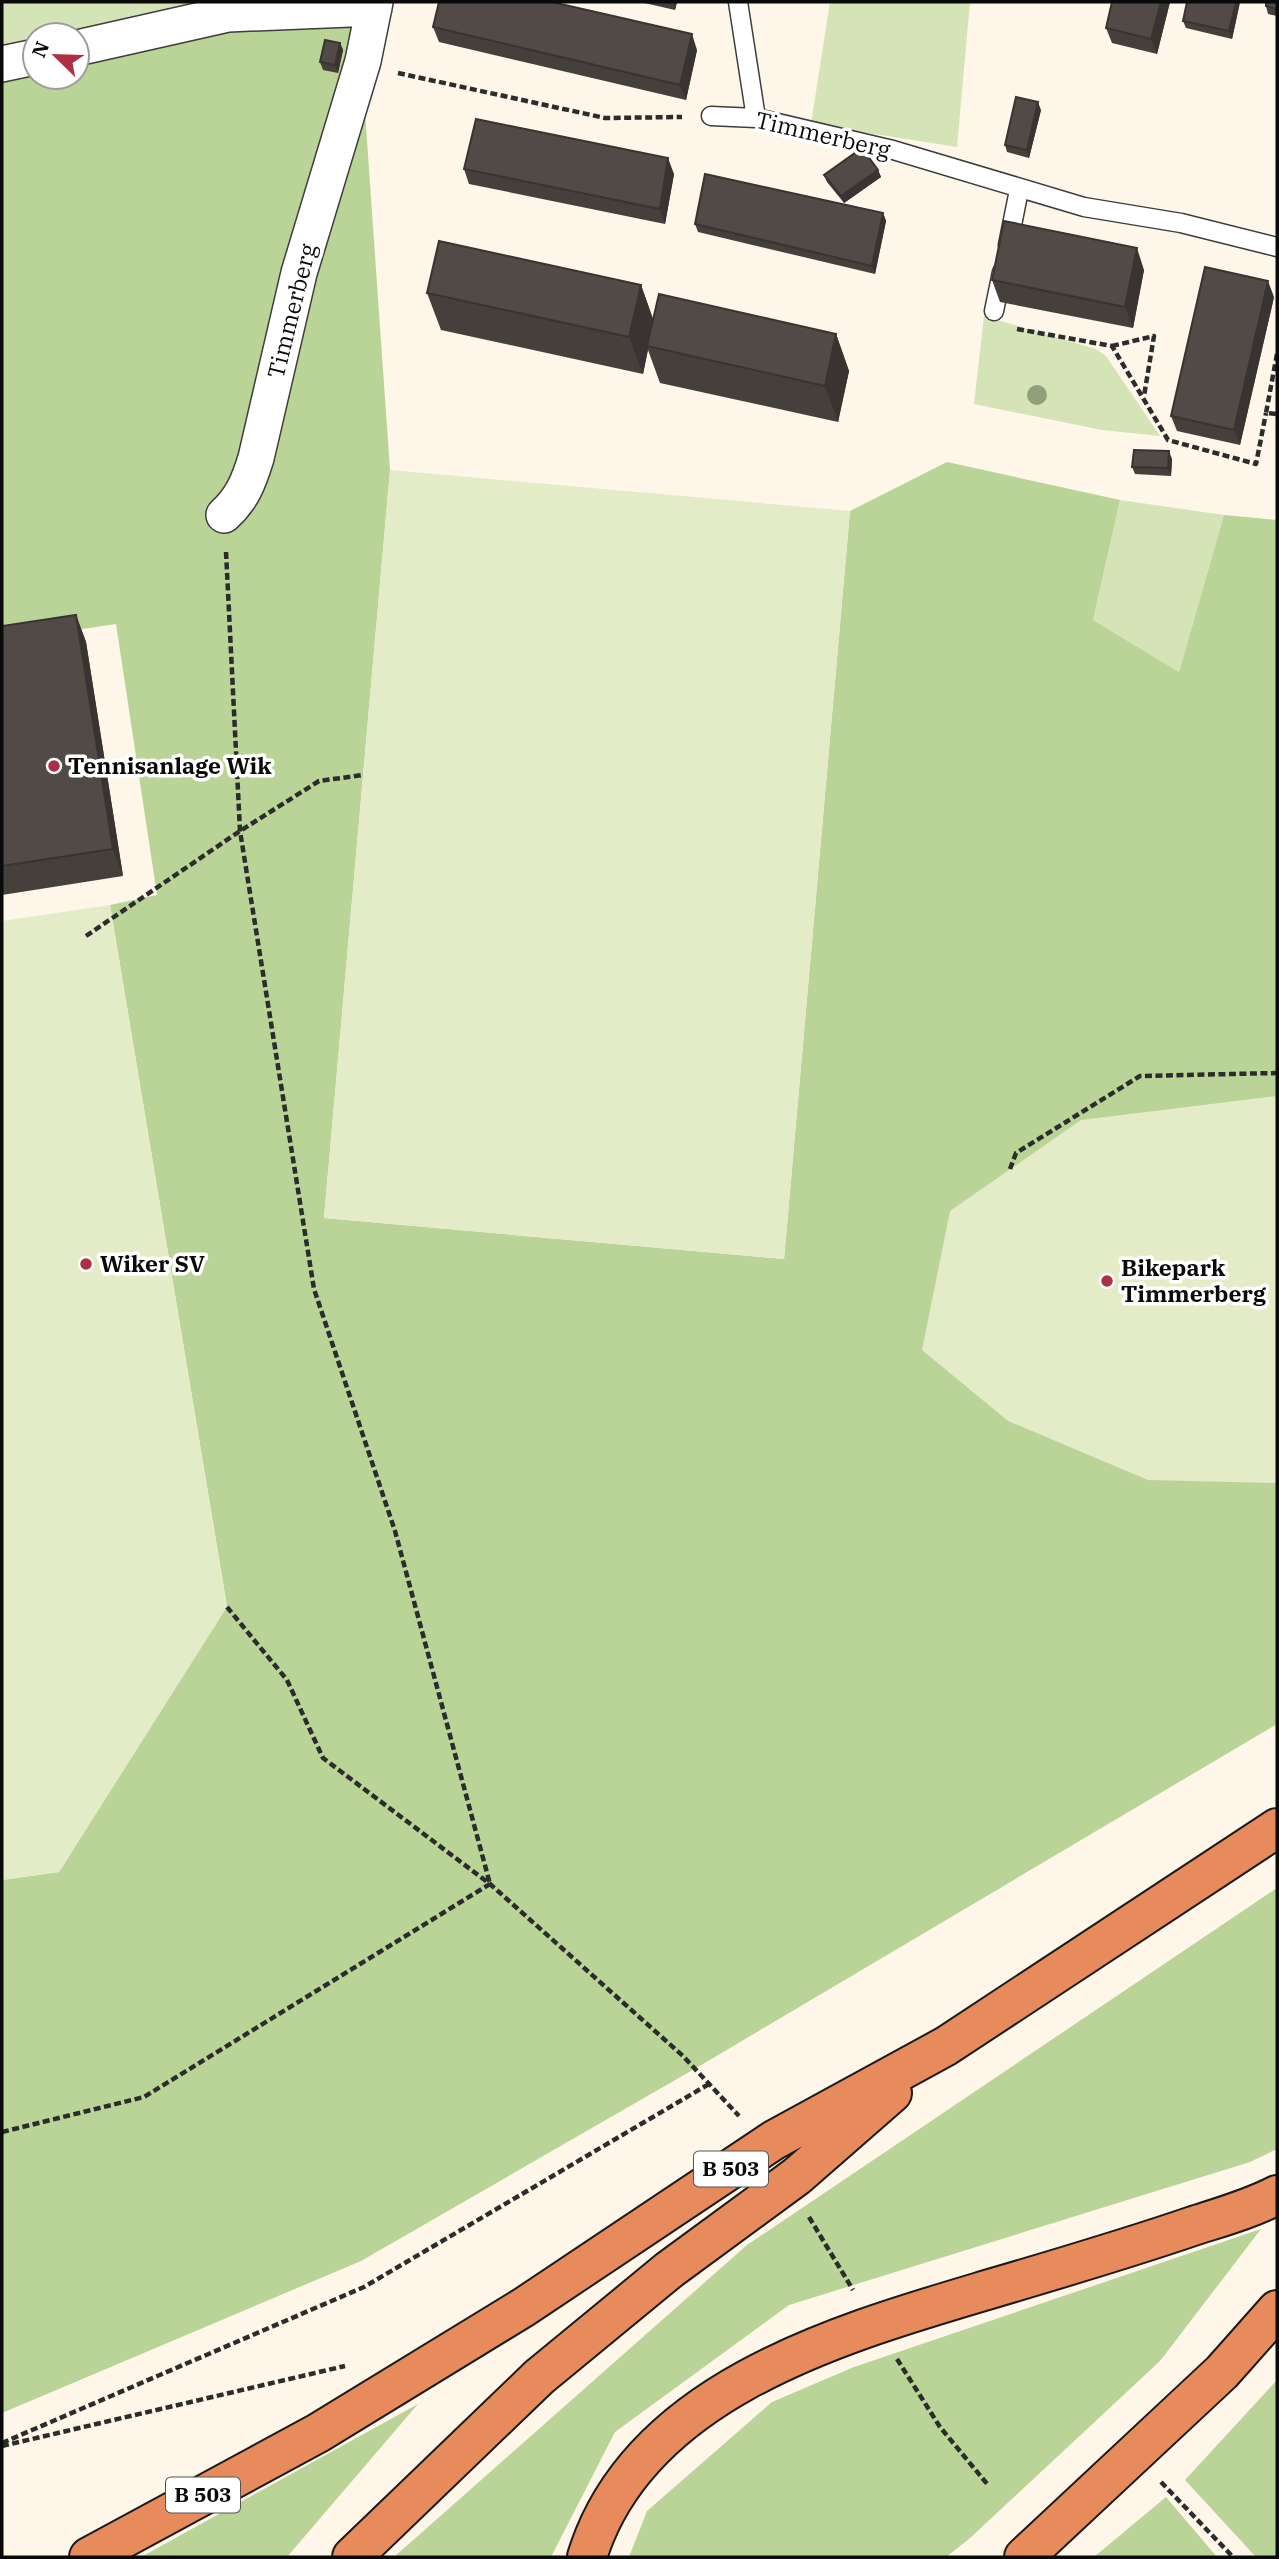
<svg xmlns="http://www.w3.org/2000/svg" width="1279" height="2559" font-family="'IBM Plex Serif',serif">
<rect width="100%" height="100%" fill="#fdf6e9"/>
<path fill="#d4e4b6" d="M2,2H361L77,35H35V63L2,70Z
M830,2H970L957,147L811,124Z
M984,316L1096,349L1106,356L1160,436L1102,430L974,404Z
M1120,500L1224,515L1179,672L1093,620Z"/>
<path fill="#bad397" d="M358,12L390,470L324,1218L784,1259L850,511L947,462L1120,500L1093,620L1179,672L1224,515L1277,520V1724L703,2064L361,2261L2,2413V1880L59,1872L227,1606L110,905L157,895L116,624L2,641V70L35,63V77H77V53Z
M1277,1888V2149L1250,2162L789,2305L615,2432L551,2557H394L747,2245Z
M1261,2229L1160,2361L969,2539L946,2557H629L647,2511L772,2402L854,2367Z
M1277,2380V2557H1256L1185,2480Z
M418,2404L287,2557H141Z
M1166,2497L1217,2557H1094Z"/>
<path fill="#e4ecc7" d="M390,470L850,511L784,1259L324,1218Z
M110,905L227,1607L59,1872L2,1880V921Z
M1277,1096V1483L1148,1480L1008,1421L922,1350L950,1211L1081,1120Z"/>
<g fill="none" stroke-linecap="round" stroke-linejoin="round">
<defs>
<path id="lane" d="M738,2L756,118
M711,116L756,118L893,150L1084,207L1181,223L1277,247
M1008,245L1019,190
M994,311L1002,272"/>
<path id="street" d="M77,48L228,14L374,8
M2,64L35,57
M224,515C242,499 249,481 256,458L299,273L363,61L375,2"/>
<path id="highway" d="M89,2557L318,2433L524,2307L774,2140L946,2046L1277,1828
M352,2557L539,2377L669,2270L797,2176L892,2093
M587,2557C638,2390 842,2333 990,2289C1058,2269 1126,2249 1193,2226C1221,2217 1250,2209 1277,2195
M1024,2557L1222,2372L1277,2310"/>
</defs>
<use href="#lane" stroke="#3d3d3d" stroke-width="21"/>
<use href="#street" stroke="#3d3d3d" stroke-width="38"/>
<use href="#highway" stroke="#1b1b1b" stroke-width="42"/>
<path stroke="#2c2c2c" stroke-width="4.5" stroke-dasharray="7 3.5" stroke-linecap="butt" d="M398,73L605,118L682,117
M1017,329L1112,346L1168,440L1256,464L1266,413
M1112,346L1154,336L1144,396
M1277,354L1266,413L1277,414
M226,552L240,831L314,1289L395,1531L490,1884
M86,936L240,831L319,781L363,775
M1010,1169L1016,1153L1140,1076L1277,1073
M227,1607L287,1680L323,1758L490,1884L683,2056L739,2116
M2,2132L144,2097L490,1884
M809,2217L853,2290
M897,2359L940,2427L988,2485
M2,2443L364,2287L709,2084
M2,2446L345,2366
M1161,2482L1233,2557"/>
<use href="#lane" stroke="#fff" stroke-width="18"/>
<use href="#street" stroke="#fff" stroke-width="35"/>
<use href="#highway" stroke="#e78a5c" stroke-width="38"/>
</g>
<circle fill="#8fa17b" cx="1037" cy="395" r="10"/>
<path fill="#46403d" d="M640,2H677L675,10Z
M1105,2H1170L1157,54L1112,43L1106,28L1112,3Z
M1187,2H1240L1232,39L1186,28L1183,21Z
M1277,2V16L1268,14L1266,6Z
M433,27L697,50L686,100L439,42Z
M340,43L343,50L338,73L323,70L320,62Z
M1041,110L1029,158L1007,152L1005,145Z
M464,169L674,174L665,224L469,184Z
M878,170L881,177L844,203L827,182L824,175Z
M883,213L886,221L875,274L698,232L695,224Z
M1144,270L1133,328L1000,302L992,280Z
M641,285L653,319L836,334L849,371L838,422L660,383L648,350L643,374L441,330L427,293Z
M1274,297L1240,445L1177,431L1171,416Z
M1172,459L1171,476L1135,474L1132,467Z
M76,615L86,642L123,876L2,895V626Z"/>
<path fill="#393432" d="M673,2H677L675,10Z
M1161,2H1170L1157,54L1151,39Z
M1236,2H1240L1232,39L1229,31Z
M692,34L697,50L686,100L680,85Z
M340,43L343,50L338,73L335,65Z
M1038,102L1041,110L1029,158L1027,150Z
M668,158L674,174L665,224L660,209Z
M878,170L881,177L844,203L841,196Z
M883,213L886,221L875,274L872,266Z
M1137,248L1144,270L1133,328L1125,307Z
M1268,281L1274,297L1240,445L1234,430Z
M641,285L654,322L647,346L648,349L643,374L629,337Z
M836,334L849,371L838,422L825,386Z
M1169,451L1172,459L1171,476L1168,468Z
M76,615L86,642L123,876L113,849Z"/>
<path fill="#514a47" stroke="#393432" stroke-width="2" d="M439,2H552L692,34L680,85L433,27Z
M1112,2H1161L1151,39L1106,28Z
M1187,2H1236L1229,31L1183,21Z
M1266,2H1277V9L1266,6Z
M325,40L340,43L335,65L320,62Z
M1016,97L1038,102L1027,150L1005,145Z
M476,119L668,158L660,209L464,169Z
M862,148L878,170L841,196L824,175Z
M705,174L883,213L872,266L695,224Z
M1004,221L1137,248L1125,307L992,280Z
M439,241L641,285L629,337L427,293Z
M1205,267L1268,281L1234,430L1171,416Z
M659,294L836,334L825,386L647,346Z
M1134,450L1169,451L1168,468L1132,467Z
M76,615L113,849L2,866V626Z"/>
<g fill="#ad2f46" stroke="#fff" stroke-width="2.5">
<circle cx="54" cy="766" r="7"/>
<circle cx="86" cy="1264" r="7"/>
<circle cx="1107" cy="1281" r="7"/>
</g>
<g text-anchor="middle" stroke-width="7" stroke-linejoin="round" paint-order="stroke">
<g fill="#fff" stroke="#545454" stroke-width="2">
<rect x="694" y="2151.5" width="74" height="35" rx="5"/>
<rect x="166" y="2477.5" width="74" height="35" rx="5"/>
</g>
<g font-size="21" font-weight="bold" fill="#0a0a0a">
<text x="731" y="2176">B 503</text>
<text x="203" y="2502">B 503</text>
</g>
<g font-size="23" fill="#0a0a0a" stroke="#fff">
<text transform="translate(823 135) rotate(13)" y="8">Timmerberg</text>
<text transform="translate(292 311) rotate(-76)" y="8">Timmerberg</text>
</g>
<g font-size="23" font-weight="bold" fill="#0a0a0a" stroke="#fff" text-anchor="start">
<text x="68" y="774">Tennisanlage Wik</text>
<text x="100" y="1272">Wiker SV</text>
<text x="1121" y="1276">Bikepark<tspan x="1121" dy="26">Timmerberg</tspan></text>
</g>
</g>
<rect width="1279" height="2559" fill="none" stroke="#0a0a0a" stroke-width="7"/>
<g transform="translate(56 56) rotate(293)"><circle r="33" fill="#ffffff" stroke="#9d9d9d" stroke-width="2"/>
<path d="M0-5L12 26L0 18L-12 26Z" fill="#ad2f46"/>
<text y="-10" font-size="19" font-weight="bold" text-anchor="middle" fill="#0a0a0a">N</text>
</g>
</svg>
